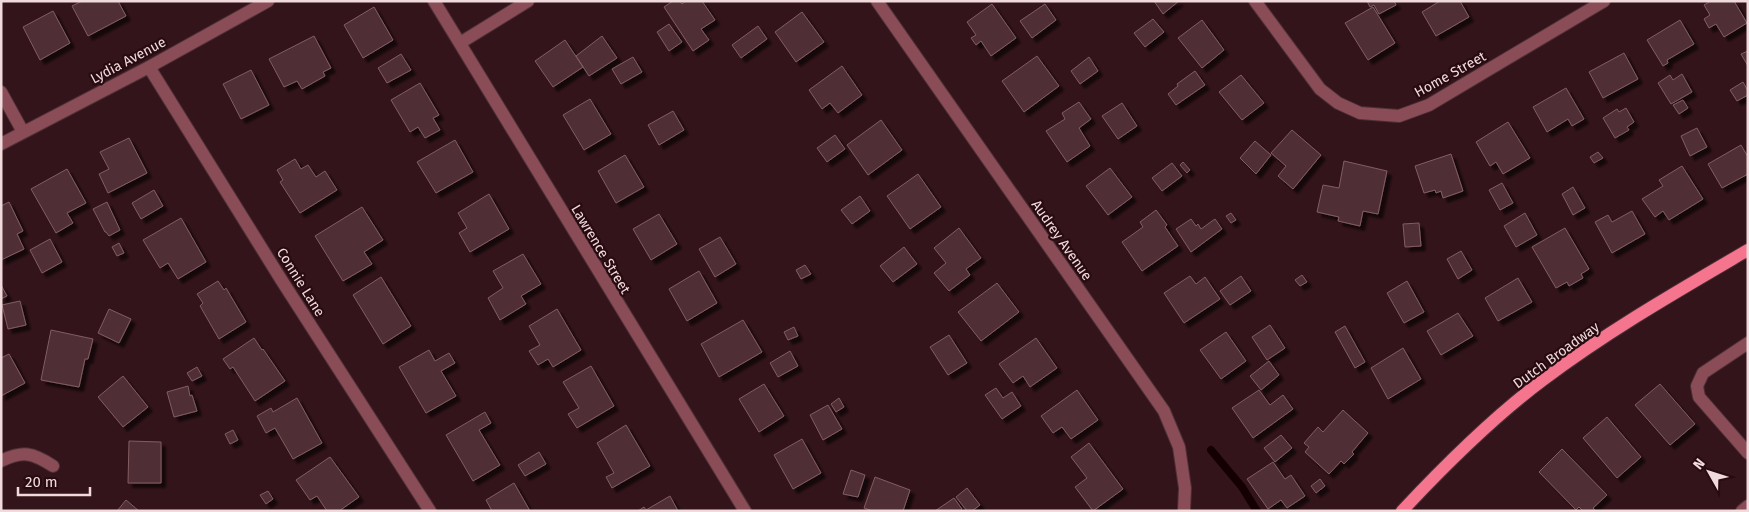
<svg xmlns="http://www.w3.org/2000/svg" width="1749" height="512" font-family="'Fira Sans',sans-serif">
<defs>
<filter id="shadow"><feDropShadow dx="4.5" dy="4.5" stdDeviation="1" flood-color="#0009"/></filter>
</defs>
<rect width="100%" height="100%" fill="#33141a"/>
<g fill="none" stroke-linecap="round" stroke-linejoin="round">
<path stroke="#140003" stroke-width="8" d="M1211,450L1242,487L1257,511"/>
</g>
<path fill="#502f34" stroke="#825d62" filter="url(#shadow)" d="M82,1H118L126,16L88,36L72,6Z
M673,1H680L682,4L686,1H702L715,20L701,29L709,40L693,51L664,7Z
M1154,1H1179L1163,14Z
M1367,1H1394L1396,5L1379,14L1374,5L1370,7Z
M1440,1H1460L1469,17L1436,36L1422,12Z
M1711,1H1734L1747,23L1724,37L1716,24L1709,28L1704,19L1710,15L1704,5Z
M992,4L1016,38L991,56L981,41L976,45L971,38L976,35L967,22Z
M1045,4L1056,20L1032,38L1020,21Z
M374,7L393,40L363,58L344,25Z
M1373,7L1395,43L1368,60L1345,23Z
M53,11L70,43L40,60L23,27Z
M802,12L824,42L796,62L775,32Z
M1153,19L1164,32L1145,47L1134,33Z
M1202,20L1224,50L1202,68L1178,38Z
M1680,20L1694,44L1667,60L1668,63L1663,66L1647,40Z
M669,24L682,42L669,51L657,32Z
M758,26L767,39L741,58L732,45Z
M314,36L331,68L323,72L325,76L302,89L297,81L284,87L269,59Z
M602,36L617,58L589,76L576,56Z
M565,40L583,67L553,87L535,61Z
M1748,51V66L1741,54Z
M1624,53L1638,79L1603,98L1589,72Z
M401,54L411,70L387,83L378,68Z
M1037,56L1059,86L1024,112L1002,81Z
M633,57L642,72L621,84L612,69Z
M1089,57L1098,71L1080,84L1071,71Z
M842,66L862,95L838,113L830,103L822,109L809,90Z
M251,70L269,105L241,119L223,84Z
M1195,71L1205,85L1176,105L1168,94L1178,86L1177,84Z
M1682,74L1692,92L1671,104L1658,83L1670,75L1673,80Z
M1241,75L1264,103L1242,120L1219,92Z
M1743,82L1748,91V95L1737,101L1730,90Z
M420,83L439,115L433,118L440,130L425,138L418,127L410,132L391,100Z
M1566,88L1584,119L1572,126L1568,119L1547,132L1533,107Z
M590,99L611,134L584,150L563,115Z
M1683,100L1688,108L1679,114L1673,105Z
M1079,102L1091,119L1079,128L1090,146L1067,162L1046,131L1065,119L1062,113Z
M1122,103L1137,126L1118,139L1102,116Z
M1626,108L1634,122L1627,127L1629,130L1615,138L1603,118L1617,109L1619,112Z
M673,111L684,130L659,145L648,125Z
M881,120L902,150L868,175L847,145Z
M1508,122L1530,158L1503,174L1496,162L1490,166L1476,142Z
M1697,128L1707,147L1690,156L1681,136Z
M1292,130L1321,155L1293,189L1278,176L1286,166L1271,153Z
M835,135L845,149L827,162L817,148Z
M129,138L147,173L108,193L99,174L109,169L100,152Z
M455,140L473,172L436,193L417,162Z
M1255,141L1271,155L1256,174L1240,158Z
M1741,145L1748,157V174L1722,188L1708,164Z
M1598,152L1603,158L1594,163L1590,157Z
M1451,154L1463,191L1443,198L1441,191L1436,193L1435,190L1424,193L1415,166Z
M625,155L644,187L616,203L598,171Z
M295,159L301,169L308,165L316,177L325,171L337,190L300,213L280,182L283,180L277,170Z
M1344,161L1387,171L1378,214L1363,211L1360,226L1338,221L1339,217L1317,212L1323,185L1339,188Z
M1183,162L1190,170L1187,173L1180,165Z
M1172,163L1182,176L1162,191L1152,178Z
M1682,166L1703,199L1669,220L1663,211L1655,217L1642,199L1663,186L1659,180Z
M1110,168L1132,197L1108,215L1086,186Z
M67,169L86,203L67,213L73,223L56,233L31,189Z
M918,174L941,207L910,229L887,196Z
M1502,183L1513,203L1500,210L1489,190Z
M1573,187L1585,208L1573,215L1562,194Z
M154,190L163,206L141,219L132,203Z
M489,194L509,229L470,252L459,233L467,228L458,213Z
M860,196L870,211L852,224L841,210Z
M9,202L23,231L17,234L24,249L1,260V206Z
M107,202L120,230L109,236L106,232H105L93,209Z
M362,207L383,240L364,252L372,264L343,281L315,236Z
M1156,210L1167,225L1165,227L1178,246L1142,271L1122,242L1143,227L1140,222Z
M1632,211L1645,234L1612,253L1595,222L1608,215L1612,222Z
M1231,213L1236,220L1231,223L1226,216Z
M1525,213L1537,235L1516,247L1504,226Z
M659,214L677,244L651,260L633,229Z
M181,218L206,262L178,279L168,263L160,268L143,240Z
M1191,219L1196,226L1198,224L1201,229L1215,219L1222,229L1191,252L1176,229Z
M1419,223L1421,246L1405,247L1403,224Z
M959,228L981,258L966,269L970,275L949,291L934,273L946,263L934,248Z
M1565,228L1589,269L1581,274L1583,278L1569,286L1567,282L1556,288L1532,247Z
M720,237L736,264L715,277L699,249Z
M50,239L62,262L42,273L30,250Z
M119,243L124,253L117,256L112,247Z
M904,247L917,264L893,282L880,266Z
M1461,251L1472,270L1458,279L1447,259Z
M523,254L541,284L521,296L526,304L500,320L488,298L503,288L493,271Z
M805,265L811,274L801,279L796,270Z
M699,271L717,303L687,321L669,289Z
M1302,275L1307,282L1300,286L1295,280Z
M1190,276L1196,284L1205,277L1220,299L1184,323L1164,293Z
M1241,276L1251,291L1230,305L1220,291Z
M381,277L411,326L383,344L353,295Z
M1518,278L1532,302L1498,321L1485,298Z
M218,281L224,290L226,288L246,322L219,339L200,306L203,303L197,294Z
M1407,281L1424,312L1404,323L1387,293Z
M997,283L1019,312L981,341L958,312Z
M1,285L7,296L1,299Z
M20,301L26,325L8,329L2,305Z
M109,309L131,319L119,343L98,333Z
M557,309L581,350L553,367L548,359L538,365L529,351L540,345L529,326Z
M1458,313L1473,336L1441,355L1427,331Z
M743,320L762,352L719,377L701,344Z
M1270,325L1285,348L1267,360L1252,337Z
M1345,326L1365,362L1355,368L1335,332Z
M794,327L798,336L788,340L784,332Z
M51,330L93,339L88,359H85L79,387L41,380Z
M1226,332L1246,361L1221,379L1200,350Z
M949,335L967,363L948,375L930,347Z
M254,338L262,350L263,349L285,381L255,401L233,367L230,369L223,359Z
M1036,338L1057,368L1030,387L1023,376L1013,383L999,364Z
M1403,348L1421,379L1388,399L1371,368Z
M429,350L435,361L449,353L455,363L441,371L456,396L426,413L399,367Z
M790,351L798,366L778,377L770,363Z
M9,354L25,383L1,396V358Z
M1269,361L1279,375L1261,390L1250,376Z
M591,366L614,406L577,428L568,414L579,408L563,382Z
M197,367L202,376L192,381L187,373Z
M123,376L148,407L123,427L98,397Z
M764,384L784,416L759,432L739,399Z
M1660,384L1695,424L1670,445L1635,405Z
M188,386L190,396L192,395L197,411L174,417L167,392Z
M996,388L1003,398L1012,392L1021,406L1002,419L985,395Z
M1077,390L1098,420L1071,439L1062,427L1053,433L1041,416Z
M1259,390L1270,405L1283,395L1293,409L1253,438L1232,408Z
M297,398L322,443L293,459L275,428L266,433L257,416L271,408L273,412Z
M839,398L844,407L836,412L831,404Z
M828,405L842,429L823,440L810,415Z
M1343,410L1368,433L1352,452L1354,454L1344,464L1341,461L1329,474L1305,452L1309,447L1304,443L1318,427L1323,432Z
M485,412L491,423L479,430L500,465L473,481L446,435Z
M1607,417L1641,457L1617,478L1583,438Z
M626,425L650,466L612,488L606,477L614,473L597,443Z
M233,430L238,440L230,444L225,434Z
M1281,435L1292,448L1275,462L1264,448Z
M802,439L821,473L793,489L774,455Z
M129,441L161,442V483H128Z
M1089,443L1123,489L1093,511L1075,487L1087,478L1071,457Z
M1562,449L1607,495L1593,508L1596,511H1583L1579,507L1576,510L1539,472Z
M539,452L546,464L525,476L518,465Z
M330,457L359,497L339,511H327L317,496L310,500L296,480Z
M1273,462L1285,479L1291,475L1305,496L1287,508L1281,500L1268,509L1247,479Z
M851,470L865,475L858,497L843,494Z
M875,477L910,490L903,511H873L864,508Z
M1320,479L1325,486L1316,493L1311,486Z
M514,483L530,511H492L486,500Z
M967,488L980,505L972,511H967L956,497Z
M268,491L273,499L266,504L260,495Z
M670,496L678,511H638L644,507L646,510Z
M954,498L962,509L960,511H935Z
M126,500L139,511H117Z"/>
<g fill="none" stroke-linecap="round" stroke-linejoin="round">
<defs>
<path id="minor" d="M434,1L745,511
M877,1L1164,411L1179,447L1185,488L1184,511
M1255,1L1320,89L1338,103L1360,113L1399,116L1429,105L1604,1
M460,43L528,1
M149,67L282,281L430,511
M1,92L23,132
M1,144L149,67L268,1
M1748,343L1703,373L1697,386L1699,397L1748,453
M1,461C23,450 33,453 53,466
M1742,511L1748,506"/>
<path id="major" d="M1402,511C1446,464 1492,418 1543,380C1608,331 1678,291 1748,250"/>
</defs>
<use href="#minor" stroke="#4d3035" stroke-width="14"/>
<use href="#major" stroke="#4d3035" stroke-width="14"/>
<use href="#minor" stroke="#8a4c57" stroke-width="12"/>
<use href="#major" stroke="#f5758e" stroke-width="12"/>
</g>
<g text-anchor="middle" stroke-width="4.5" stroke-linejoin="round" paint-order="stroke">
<g font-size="14" fill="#f0dadc" stroke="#280b11">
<text transform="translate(128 60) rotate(-28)" y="5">Lydia Avenue</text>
<text transform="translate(1450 74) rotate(-29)" y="5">Home Street</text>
<text transform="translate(1062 240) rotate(55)" y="5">Audrey Avenue</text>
<text transform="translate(601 249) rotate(59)" y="5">Lawrence Street</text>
<text transform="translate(301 282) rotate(58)" y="5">Connie Lane</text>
<text transform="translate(1556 355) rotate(-36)" y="5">Dutch Broadway</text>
</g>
</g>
<rect width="1749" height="512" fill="none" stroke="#f0dadc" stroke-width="5"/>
<g transform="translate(1709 472) rotate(309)" stroke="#280b11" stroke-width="4" paint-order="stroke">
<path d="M0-4L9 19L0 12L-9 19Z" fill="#f0dadc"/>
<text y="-8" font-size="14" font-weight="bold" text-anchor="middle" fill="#f0dadc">N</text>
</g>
<path d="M18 487v8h72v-8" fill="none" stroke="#f0dadc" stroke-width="2.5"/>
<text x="25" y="487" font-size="15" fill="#f0dadc" stroke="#280b11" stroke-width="4" paint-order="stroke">20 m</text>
</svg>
